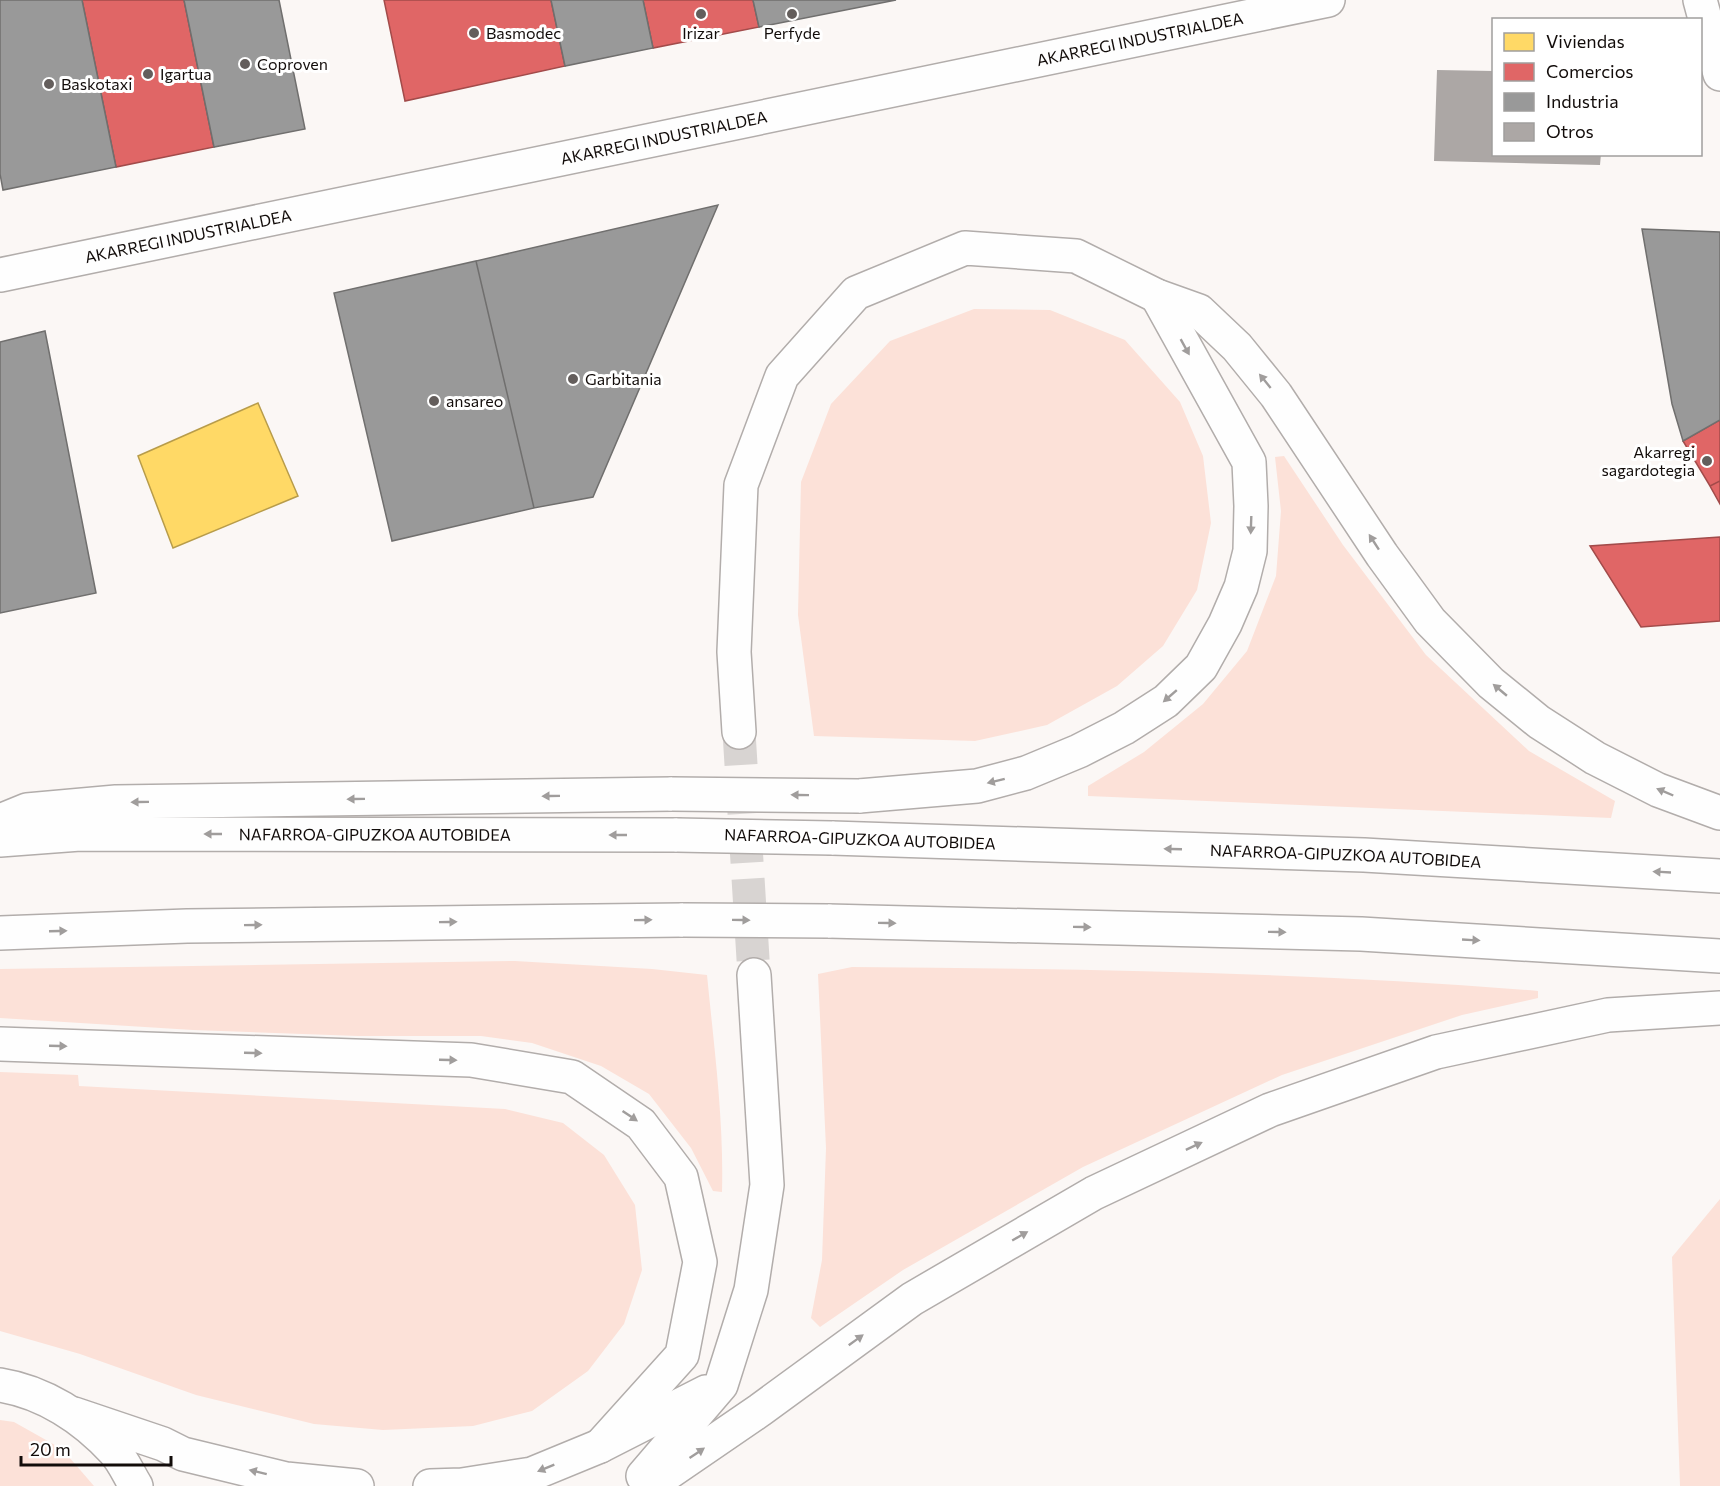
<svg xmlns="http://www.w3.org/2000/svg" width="1720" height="1486" font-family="Commissioner,sans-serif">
<rect width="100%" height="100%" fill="#fbf7f5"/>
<path fill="#fce1d8" d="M974,309L1050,310L1125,340L1180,402L1203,456L1211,523L1197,590L1163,646L1117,686L1047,725L975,741L814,736L798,615L801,482L831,404L890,341Z
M1284,456L1343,545L1426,655L1529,751L1615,801L1611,818L1088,796V786L1144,752L1203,704L1247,651L1276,576L1281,511L1275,457Z
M515,961L652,969L707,975C714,1047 724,1120 722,1192L713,1191L691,1148L649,1094L601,1066L532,1043L481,1036H358L193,1030L0,1018V969Z
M852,967C1080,969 1310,972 1538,991V998L1462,1015L1282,1075L1083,1167L903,1270L820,1327L811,1318L822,1260L826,1148L818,974Z
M0,1072L78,1075L79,1086L505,1109L563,1123L604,1155L635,1205L642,1270L624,1324L588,1371L532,1411L473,1426L383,1430L314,1424L196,1395L80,1354L0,1331Z
M1720,1199V1486H1680L1672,1257Z
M0,1420L14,1422L62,1449L94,1486H0Z"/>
<path fill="#ffd966" stroke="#b89c4a" stroke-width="1.5" d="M258,403L298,496L173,548L138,456Z"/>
<path fill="#e06666" stroke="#a24b4a" stroke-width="1.5" d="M82,0H184L214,147L116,167Z
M384,0H551L565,66L405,101Z
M643,0H753L759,27L653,48Z
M1720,420V481L1710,486L1683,441Z
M1720,481V504L1710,486Z
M1720,537V621L1641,627L1590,546Z"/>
<path fill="#999" stroke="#706f6e" stroke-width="1.5" d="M0,0H82L116,167L3,190L0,174Z
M184,0H279L305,129L214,147Z
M551,0H643L653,48L565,66Z
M753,0H896L759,27Z
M718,205L593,497L534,508L476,261Z
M1642,229L1720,232V420L1683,441L1672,404Z
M476,261L534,508L392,541L334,293Z
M45,331L96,593L0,613V342Z"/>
<path fill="#aca7a5" d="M1437,70L1494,71V154H1601L1600,165L1434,161Z"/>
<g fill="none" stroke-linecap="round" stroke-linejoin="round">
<path stroke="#d8d4d2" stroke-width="33" stroke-dasharray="33 16" stroke-linecap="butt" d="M739,732L754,975"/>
<defs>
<g id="minor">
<path d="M1700,0L1720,74"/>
<path id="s1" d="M0,275L1328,0"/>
</g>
<path id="major" d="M0,1385C44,1392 84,1418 114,1451C123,1460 129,1475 136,1486"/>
<g id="highway">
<path d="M739,732L734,652L741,485L782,376L856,293L965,248L1076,256L1157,296L1199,311L1237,347L1276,395L1382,555L1430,621L1491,683L1539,722L1595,758L1658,790L1720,813"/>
<path d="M859,796L977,786L1026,773L1079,751L1124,728L1166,701L1201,667L1225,624L1241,587L1250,551L1251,506L1249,462L1157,296"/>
<path d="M0,821L27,810L116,802L672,794"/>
<path id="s2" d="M832,838L1364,855L1720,876"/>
<path id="s3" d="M0,840L80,834L677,835"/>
<path d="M828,921L1361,934L1720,956"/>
<path d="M0,933L187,926L683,920"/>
<path d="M0,1044L471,1060L572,1077L641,1124L681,1177L700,1262L682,1355L600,1446"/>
<path d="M74,1414L163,1444L183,1454L286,1479L357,1486"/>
<path d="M643,1476L721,1385L751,1290L767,1185L754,975"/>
<path d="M430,1486L462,1485L532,1474L600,1446L706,1392"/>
<path d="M649,1486L760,1410L912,1299L1094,1193L1270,1110L1436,1052L1608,1015L1720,1008"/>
</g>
</defs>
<use href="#minor" stroke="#b2adab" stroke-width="36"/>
<use href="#major" stroke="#b2adab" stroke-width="36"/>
<use href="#highway" stroke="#b2adab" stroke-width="36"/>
<use href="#minor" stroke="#fefefe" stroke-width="33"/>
<use href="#major" stroke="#fefefe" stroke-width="33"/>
<use href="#highway" stroke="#fefefe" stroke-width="33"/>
<defs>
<path id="highway-bridge" d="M672,794L859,796
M677,835L832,838
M683,920L828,921"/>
</defs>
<use href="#highway-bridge" stroke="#b2adab" stroke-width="36" stroke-linecap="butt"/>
<use href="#highway-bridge" stroke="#fefefe" stroke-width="33"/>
</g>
<defs><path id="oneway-solid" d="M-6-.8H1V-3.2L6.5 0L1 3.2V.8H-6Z" transform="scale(1.5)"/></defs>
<g fill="#a09d9c">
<use href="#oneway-solid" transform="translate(1185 347) rotate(61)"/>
<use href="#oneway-solid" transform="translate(1265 381) rotate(-129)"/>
<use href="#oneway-solid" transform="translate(1251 525) rotate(92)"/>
<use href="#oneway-solid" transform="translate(1374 542) rotate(-123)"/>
<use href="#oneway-solid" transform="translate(1500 690) rotate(-140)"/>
<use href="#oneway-solid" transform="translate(1170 696) rotate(139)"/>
<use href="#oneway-solid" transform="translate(996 781) rotate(166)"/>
<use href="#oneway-solid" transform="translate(1665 792) rotate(-157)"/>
<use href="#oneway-solid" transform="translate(800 795) rotate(-179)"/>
<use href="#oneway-solid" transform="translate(551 796) rotate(179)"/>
<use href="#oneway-solid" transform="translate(356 799) rotate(179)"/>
<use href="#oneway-solid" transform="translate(140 802) rotate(179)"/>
<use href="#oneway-solid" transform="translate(213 834) rotate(-180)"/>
<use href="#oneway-solid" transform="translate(618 835) rotate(-180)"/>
<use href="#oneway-solid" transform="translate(1173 849) rotate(-178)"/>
<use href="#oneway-solid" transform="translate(1662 872) rotate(-177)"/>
<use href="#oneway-solid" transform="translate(643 920) rotate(-1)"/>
<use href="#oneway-solid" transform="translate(741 920) rotate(1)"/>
<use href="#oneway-solid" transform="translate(448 922) rotate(-1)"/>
<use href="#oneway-solid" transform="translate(887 923) rotate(1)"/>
<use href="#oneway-solid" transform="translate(253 925) rotate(-1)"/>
<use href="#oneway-solid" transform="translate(1082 927) rotate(1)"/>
<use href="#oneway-solid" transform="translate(58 931) rotate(-2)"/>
<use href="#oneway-solid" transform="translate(1277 932) rotate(1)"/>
<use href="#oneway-solid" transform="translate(1471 940) rotate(3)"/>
<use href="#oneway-solid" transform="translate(58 1046) rotate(2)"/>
<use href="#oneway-solid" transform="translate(253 1053) rotate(2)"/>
<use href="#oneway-solid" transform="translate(448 1060) rotate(2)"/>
<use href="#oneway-solid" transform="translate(630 1116) rotate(34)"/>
<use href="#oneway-solid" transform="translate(1194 1146) rotate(-25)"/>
<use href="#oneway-solid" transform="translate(1020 1236) rotate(-30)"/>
<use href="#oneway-solid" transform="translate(856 1340) rotate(-36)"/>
<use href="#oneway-solid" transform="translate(697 1453) rotate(-34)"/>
<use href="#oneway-solid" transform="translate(546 1468) rotate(158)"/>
<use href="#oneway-solid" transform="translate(258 1472) rotate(-166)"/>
</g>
<g fill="#645e5c" stroke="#fff" stroke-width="2">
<circle cx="701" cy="14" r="6"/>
<circle cx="792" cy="14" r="6"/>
<circle cx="474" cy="33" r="6"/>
<circle cx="245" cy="64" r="6"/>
<circle cx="148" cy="74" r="6"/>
<circle cx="49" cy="84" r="6"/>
<circle cx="573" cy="379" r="6"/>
<circle cx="434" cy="401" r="6"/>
<circle cx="1707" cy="461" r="6"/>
</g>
<g text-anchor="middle" stroke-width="6" stroke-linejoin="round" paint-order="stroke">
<g font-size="16" fill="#120c0a" stroke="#fff" text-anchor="start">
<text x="486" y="39">Basmodec</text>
<text x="701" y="39" text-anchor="middle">Irizar</text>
<text x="792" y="39" text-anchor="middle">Perfyde</text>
<text x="257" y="70">Coproven</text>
<text x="160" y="80">Igartua</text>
<text x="61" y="90">Baskotaxi</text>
<text x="585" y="385">Garbitania</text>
<text x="446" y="407">ansareo</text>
<text x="1695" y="458" text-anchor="end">Akarregi<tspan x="1695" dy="18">sagardotegia</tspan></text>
</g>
<g font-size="16" fill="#120c0a" stroke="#fff">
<text dy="6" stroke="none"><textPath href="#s1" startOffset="1164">AKARREGI INDUSTRIALDEA</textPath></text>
<text dy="6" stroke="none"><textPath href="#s1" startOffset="678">AKARREGI INDUSTRIALDEA</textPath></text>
<text dy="6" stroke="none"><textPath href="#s1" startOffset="192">AKARREGI INDUSTRIALDEA</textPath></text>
<text dy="6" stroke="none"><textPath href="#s3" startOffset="375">NAFARROA-GIPUZKOA AUTOBIDEA</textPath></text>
<text transform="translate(860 839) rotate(2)" y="6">NAFARROA-GIPUZKOA AUTOBIDEA</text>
<text dy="6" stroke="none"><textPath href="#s2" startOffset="514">NAFARROA-GIPUZKOA AUTOBIDEA</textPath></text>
</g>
</g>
<rect x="1492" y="18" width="210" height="138" fill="#ffffff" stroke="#a09e9d" stroke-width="1.5"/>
<rect x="1504" y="33" width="30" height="18" fill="#ffd966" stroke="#a09e9d" stroke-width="1.5"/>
<text x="1546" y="48" font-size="18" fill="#120c0a">Viviendas</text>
<rect x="1504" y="63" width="30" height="18" fill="#e06666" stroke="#a09e9d" stroke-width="1.5"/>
<text x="1546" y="78" font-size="18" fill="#120c0a">Comercios</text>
<rect x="1504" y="93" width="30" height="18" fill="#999999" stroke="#a09e9d" stroke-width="1.5"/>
<text x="1546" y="108" font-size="18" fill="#120c0a">Industria</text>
<rect x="1504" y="123" width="30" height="18" fill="#aca7a5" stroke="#a09e9d" stroke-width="1.5"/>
<text x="1546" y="138" font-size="18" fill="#120c0a">Otros</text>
<path d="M21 1456v9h150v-9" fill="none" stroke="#120c0a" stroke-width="3"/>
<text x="30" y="1456" font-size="18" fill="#120c0a" stroke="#ffffff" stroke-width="4.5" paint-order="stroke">20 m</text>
</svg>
